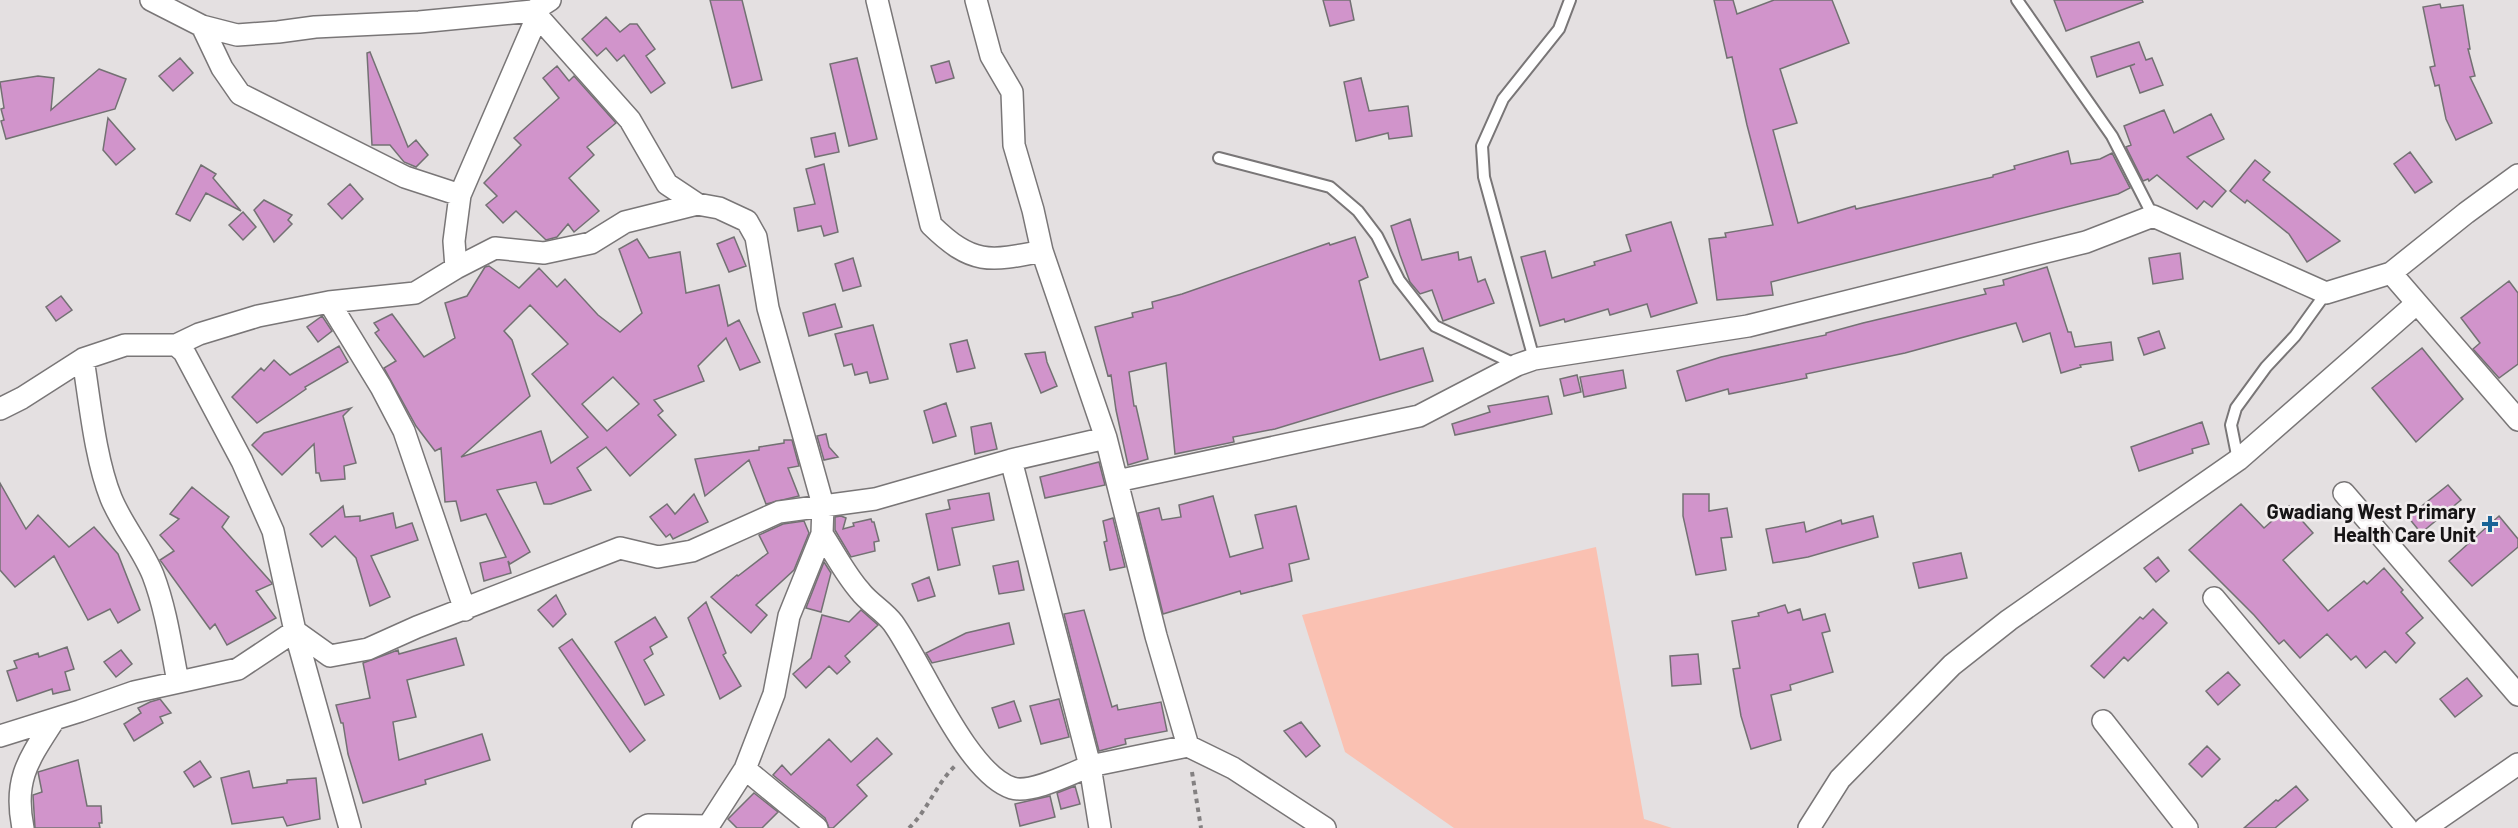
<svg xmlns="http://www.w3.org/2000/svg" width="2518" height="828" font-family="Barlow,sans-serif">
<rect width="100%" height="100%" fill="#e4e0e1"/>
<path fill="#fac1b2" d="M1596,547L1644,819L1672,828H1454L1345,752L1302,615Z"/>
<path fill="#d194cb" stroke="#737173" stroke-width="1.5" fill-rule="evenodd" d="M710,0H742L762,80L732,88Z
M1323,0H1350L1354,20L1330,26Z
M1714,0H1733L1737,14L1774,0H1832L1849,43L1780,69L1797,123L1773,130L1798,223L1855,206L1856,209L1993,177V175L2015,169L2014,166L2068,151L2071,164L2100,159L2112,153L2130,188L2118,194L1771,282L1773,295L1717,300L1709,239L1726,237L1725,233L1773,225L1747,125L1732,57L1727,58Z
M2054,0H2142L2143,2L2066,31Z
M2440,4L2441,8L2463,5L2470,49H2468L2475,76L2470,77L2492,123L2456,140L2446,119L2439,85L2435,86L2430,67L2435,66L2423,7Z
M606,17L620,32L630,24H637L655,49L646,56L665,83L651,93L624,55L617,61L606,48L597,56L582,39Z
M2139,42L2146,60L2152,58L2163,85L2140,93L2130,66L2135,64L2097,77L2091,57Z
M370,52L408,147L416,140L428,155L416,167L404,162L390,145H372L367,53Z
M180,58L193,73L173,91L159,76Z
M857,58L877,139L849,146L830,64Z
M949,61L954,78L936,83L931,66Z
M557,66L569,81L574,76L616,123L587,147L594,155L569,178L599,211L574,232L568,224L557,237L546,240L516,211L503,223L486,205L497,196L484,183L521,145L514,138L559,98L543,78Z
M99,69L126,79L115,109L6,139L1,121L4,120L1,109L4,108L0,82L38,76L54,78L51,110Z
M1361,78L1369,111L1408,106L1412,136L1389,139L1388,133L1356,141L1344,82Z
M2164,110L2174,133L2211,114L2224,139L2187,157L2226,191L2212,207L2204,201L2197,209L2157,175L2149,181L2148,179L2143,181L2126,147L2131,145L2124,126Z
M108,118L135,149L116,165L103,150Z
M835,133L839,152L815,157L811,138Z
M2410,152L2432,182L2415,193L2394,164Z
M2255,160L2270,172L2263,180L2340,241L2307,262L2289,234L2247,200L2245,203L2230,191Z
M824,164L838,232L824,236L821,226L798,231L794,208L815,204L806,169Z
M201,165L216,174L213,178L241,211L206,193L190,221L176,214Z
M350,184L363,199L342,219L328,204Z
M264,200L292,215L288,220L292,224L274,242L254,210Z
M243,212L256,227L243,240L229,225Z
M1410,219L1422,260L1458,252L1459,260L1471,257L1478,282L1485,279L1494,303L1443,321L1432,290L1420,294L1410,282L1400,255L1391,226Z
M1671,222L1697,303L1651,317L1647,304L1610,315L1608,309L1565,322L1564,319L1540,326L1521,257L1545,251L1552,278L1595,265L1594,262L1631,251L1626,235Z
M734,237L746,266L729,272L717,244Z
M1355,237L1368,277L1359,281L1380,360L1423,348L1433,381L1275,429L1233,437L1234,442L1175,454L1166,363L1129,372L1134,406H1136L1148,459L1128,465L1116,410L1111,375L1108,376L1095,327L1133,317L1132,313L1153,308L1152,302L1182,294L1329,243L1330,245Z
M637,239L649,258L680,252L686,293L719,285L728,326L739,320L760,362L740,370L726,338L698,366L704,381L654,400L663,411L658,415L676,435L630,476L606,447L577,468L591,490L551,504H544L536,482L497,490L530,552L510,564L508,561L511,573L484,581L480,563L506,557L486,514L461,521L456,501L445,502L441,448L435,451L416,426L384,368L396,361L375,333L379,330L374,323L392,314L424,357L455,338L445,303L467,296L485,267L489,266L519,288L539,268L557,287L565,279L598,315L620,332L642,313L619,249ZM530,305L568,344L532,374L588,437L551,463L541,431L461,457L530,396L512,340L504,331ZM613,377L639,404L607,431L582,404Z
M2180,253L2183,279L2153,284L2149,258Z
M853,258L861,286L843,291L835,264Z
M2047,267L2068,332H2071L2075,347L2111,342L2113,360L2080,365L2081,367L2061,373L2050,333L2023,342L2016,323L1905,353L1806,374L1807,378L1729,394L1728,389L1686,401L1677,371L1721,357L1826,335V333L1863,323L1986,294L1984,289L2004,285L2003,280Z
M2509,281L2518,293V364L2499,378L2473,349L2480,343L2461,318Z
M61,296L72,310L56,321L46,307Z
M835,304L842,327L809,336L803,313Z
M322,316L332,331L318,342L307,327Z
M873,325L888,379L870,383L867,372L855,375L852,364L844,366L835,334Z
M2159,331L2165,348L2144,355L2138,338Z
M967,340L975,368L957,372L950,344Z
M339,346L348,362L305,387L306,389L257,423L232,397L261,368L264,371L274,360L290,375Z
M2422,348L2463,399L2416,442L2372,388Z
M1045,352L1047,362L1057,386L1041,393L1025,354Z
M1623,370L1626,388L1584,397L1580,377Z
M1577,375L1581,392L1564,396L1560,379Z
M1548,396L1552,414L1455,435L1452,424L1490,412L1488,406Z
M946,403L956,436L933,443L924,411Z
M351,408L343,416L356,463L344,466L345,479L321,481L319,473H316L314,444L282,475L252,445L264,433Z
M2202,422L2209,444L2192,449L2193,453L2139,471L2131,447Z
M991,423L997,449L975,454L971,427Z
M826,434L829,447L838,457L824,460L817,436Z
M784,440H792L799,466L788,468L799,496L766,504L749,460L705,496L695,459L759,450V447L784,443Z
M1099,462L1105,485L1045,498L1040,477Z
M0,483L26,529L38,515L69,547L94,527L118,554L140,610L118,623L110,609L88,620L54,556L15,587L0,570Z
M2448,485L2461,500L2421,533L2408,517Z
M192,487L229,517L222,527L271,582L272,584L256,591L276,618L227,645L215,624L210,629L160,560L174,551L160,535L179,519L170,514Z
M989,493L994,520L952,528L960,565L938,570L926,514L950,509L948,500Z
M694,494L708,522L673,539L670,534L666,537L650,517L667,504L675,514Z
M1683,494H1709V511L1727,508L1732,537L1721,538L1726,570L1696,575L1683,516Z
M1213,496L1230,557L1263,548L1255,515L1296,506L1309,559L1289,564L1292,581L1241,594L1240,591L1163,614L1138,513L1159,508L1162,520L1181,517L1179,505Z
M2241,504L2264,528L2289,506L2313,533L2283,560L2328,611L2364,581L2367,584L2384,568L2403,590L2401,592L2423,618L2406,633L2415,643L2396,663L2385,651L2366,668L2356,656L2351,660L2327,634L2300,658L2284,640L2279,644L2254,615L2189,550Z
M343,506L345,517L360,516V521L393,513L396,528L412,523L418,540L371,556L390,597L370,606L356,558L335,536L322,547L310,534Z
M841,516L846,518L843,529L854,526L853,523L871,519L872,522H874L879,541L874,542L875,551L851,557L835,530V517Z
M1873,516L1878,537L1808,557L1773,563L1766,529L1804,522L1806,532L1841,520L1842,524Z
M2499,516L2518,539V547L2472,586L2449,561Z
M1113,518L1125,567L1110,570L1104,542L1107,541L1103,521Z
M804,521L809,533L794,570L756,605L767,615L751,633L711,597L737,575L738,576L768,553L759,535L783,524Z
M1961,553L1967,578L1919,588L1913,563Z
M2158,557L2169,571L2156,582L2144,568Z
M1018,561L1024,590L999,594L993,566Z
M824,562L831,573L821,612L806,608Z
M929,577L935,596L918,601L912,584Z
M556,595L566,614L553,627L538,610Z
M706,602L726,653L723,655L741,686L720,699L688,618Z
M1785,605L1788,613L1800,609L1803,620L1825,614L1830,631L1822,633L1833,672L1790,685L1791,690L1771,695L1781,740L1751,749L1741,716L1733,669L1740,668L1732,621L1759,616L1758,613Z
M2153,609L2167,623L2128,661L2124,657L2104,678L2091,666L2140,617L2143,619Z
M861,610L878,625L845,656L850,662L837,674L829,666L806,688L793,674L811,658L822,615L849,622Z
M1084,610L1112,707L1117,705L1118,710L1161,702L1167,731L1125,739L1126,744L1099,751L1064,614Z
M655,617L667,637L650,647L653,654L644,660L664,695L645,705L615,642Z
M1009,623L1014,644L932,663L926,653L966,633Z
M456,638L464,665L407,680L416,717L393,722L399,760L482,734L490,760L425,780L426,784L363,803L348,754L343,723H341L336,705L370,698L363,663L398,650L399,654Z
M572,639L645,740L630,752L559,648Z
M67,647L74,669L65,672L70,690L53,694L52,689L17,701L7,671L17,668L14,661L38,653L39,657Z
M121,650L132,664L116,677L104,662Z
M1698,654L1701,684L1672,686L1670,656Z
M2228,672L2240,685L2218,705L2206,691Z
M2467,678L2482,696L2455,717L2440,699Z
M160,699L171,713L160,717L163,723L134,741L124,724L141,713L138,708L150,702Z
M1059,699L1069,737L1041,744L1030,706Z
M1014,701L1021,721L999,728L992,708Z
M1301,722L1320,746L1306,757L1284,731Z
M877,738L892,754L857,785L867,796L833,828H829L825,818L773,775L782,765L791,775L829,739L851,762Z
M2207,746L2220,759L2202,777L2189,764Z
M78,760L87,806H101L102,823H99L100,828H35L33,795L42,792L38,772Z
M200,761L211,777L194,787L184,772Z
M249,771L253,788L287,783V780L316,778L320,819L287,826L283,817L232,824L221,778Z
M1075,786L1080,804L1061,809L1057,793Z
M2296,786L2308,800L2275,828H2244L2276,800L2278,801Z
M754,793L778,812L762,828H737L728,819Z
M1050,796L1055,817L1020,826L1015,804Z"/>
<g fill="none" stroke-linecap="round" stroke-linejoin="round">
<defs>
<path id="service" d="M2017,0L2112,136L2153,216
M1219,158L1330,187L1358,211L1377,236L1399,280L1435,326L1517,365
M1534,359L1484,177L1482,146L1503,99L1559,29L1570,0
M2238,460L2231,425L2236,408L2266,367L2295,336L2326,293"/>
<path id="minor" d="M151,0L202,26L237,35L278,32L315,27L419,22L533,11L550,0
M877,0L931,225C972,265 989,262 1042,251L1106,438
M976,0L991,56L1012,92L1014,145L1033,210L1042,251
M533,11L630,120L667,184L697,204L719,208L747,221L756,237L768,308L823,505L822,534L789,616L774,694L745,769L707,828
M202,26L222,68L240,94L405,177L460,195
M456,268L454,241L460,195L537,17
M2391,273L2518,420
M329,302L381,387L404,431L465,610
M176,345L184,352L242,461L273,531L295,631L350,828
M83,359C90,402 95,458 111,498C122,525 142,548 153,575C166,609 171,646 178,682
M0,409L22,398L83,359L125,345H176L199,334L258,316L329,302L415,293L456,268L495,248L544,253L591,243L625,222L697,204
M1011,460L1090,766L1188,746
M1117,481L1419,416L1517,365L1534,359L1748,326L2086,242L2153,216L2326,293L2391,273L2466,213L2518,175
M2344,493L2518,695
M822,534C834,552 845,574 860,591C869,603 884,611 893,623C922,663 966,773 1012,788C1031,794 1072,773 1090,766L1100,828
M2214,598L2407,828
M2103,721L2187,828
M0,736L80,711L134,692L238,669L295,631L330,656L368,649L417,627L620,548L658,557L692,551L779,512L875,499L1011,460L1106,438L1156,636L1188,746L1233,768L1325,828
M745,769L817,828
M23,828C13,779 29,759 54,720
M643,828L648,825L708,826
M1809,828L1840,779L1952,665L2009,620L2238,460L2416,304
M2425,828L2518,764"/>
</defs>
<use href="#service" stroke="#797677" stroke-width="14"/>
<use href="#minor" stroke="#797677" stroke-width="24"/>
<path stroke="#838081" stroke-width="4" stroke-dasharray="4.5 4.5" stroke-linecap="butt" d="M1192,772L1201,828
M909,828C928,810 936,784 955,766"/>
<use href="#service" stroke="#fff" stroke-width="10"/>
<use href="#minor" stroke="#fff" stroke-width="21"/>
</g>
<path fill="#196497" stroke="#f1edee" stroke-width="2" d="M2487 515h6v6h6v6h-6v6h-6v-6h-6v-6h6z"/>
<g text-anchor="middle" stroke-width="5" stroke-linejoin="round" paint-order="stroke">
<g font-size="20" font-weight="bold" fill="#161415" stroke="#f1edee" text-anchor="end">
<text x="2476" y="519">Gwadiang West Primary<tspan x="2476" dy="23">Health Care Unit</tspan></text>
</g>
</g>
</svg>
